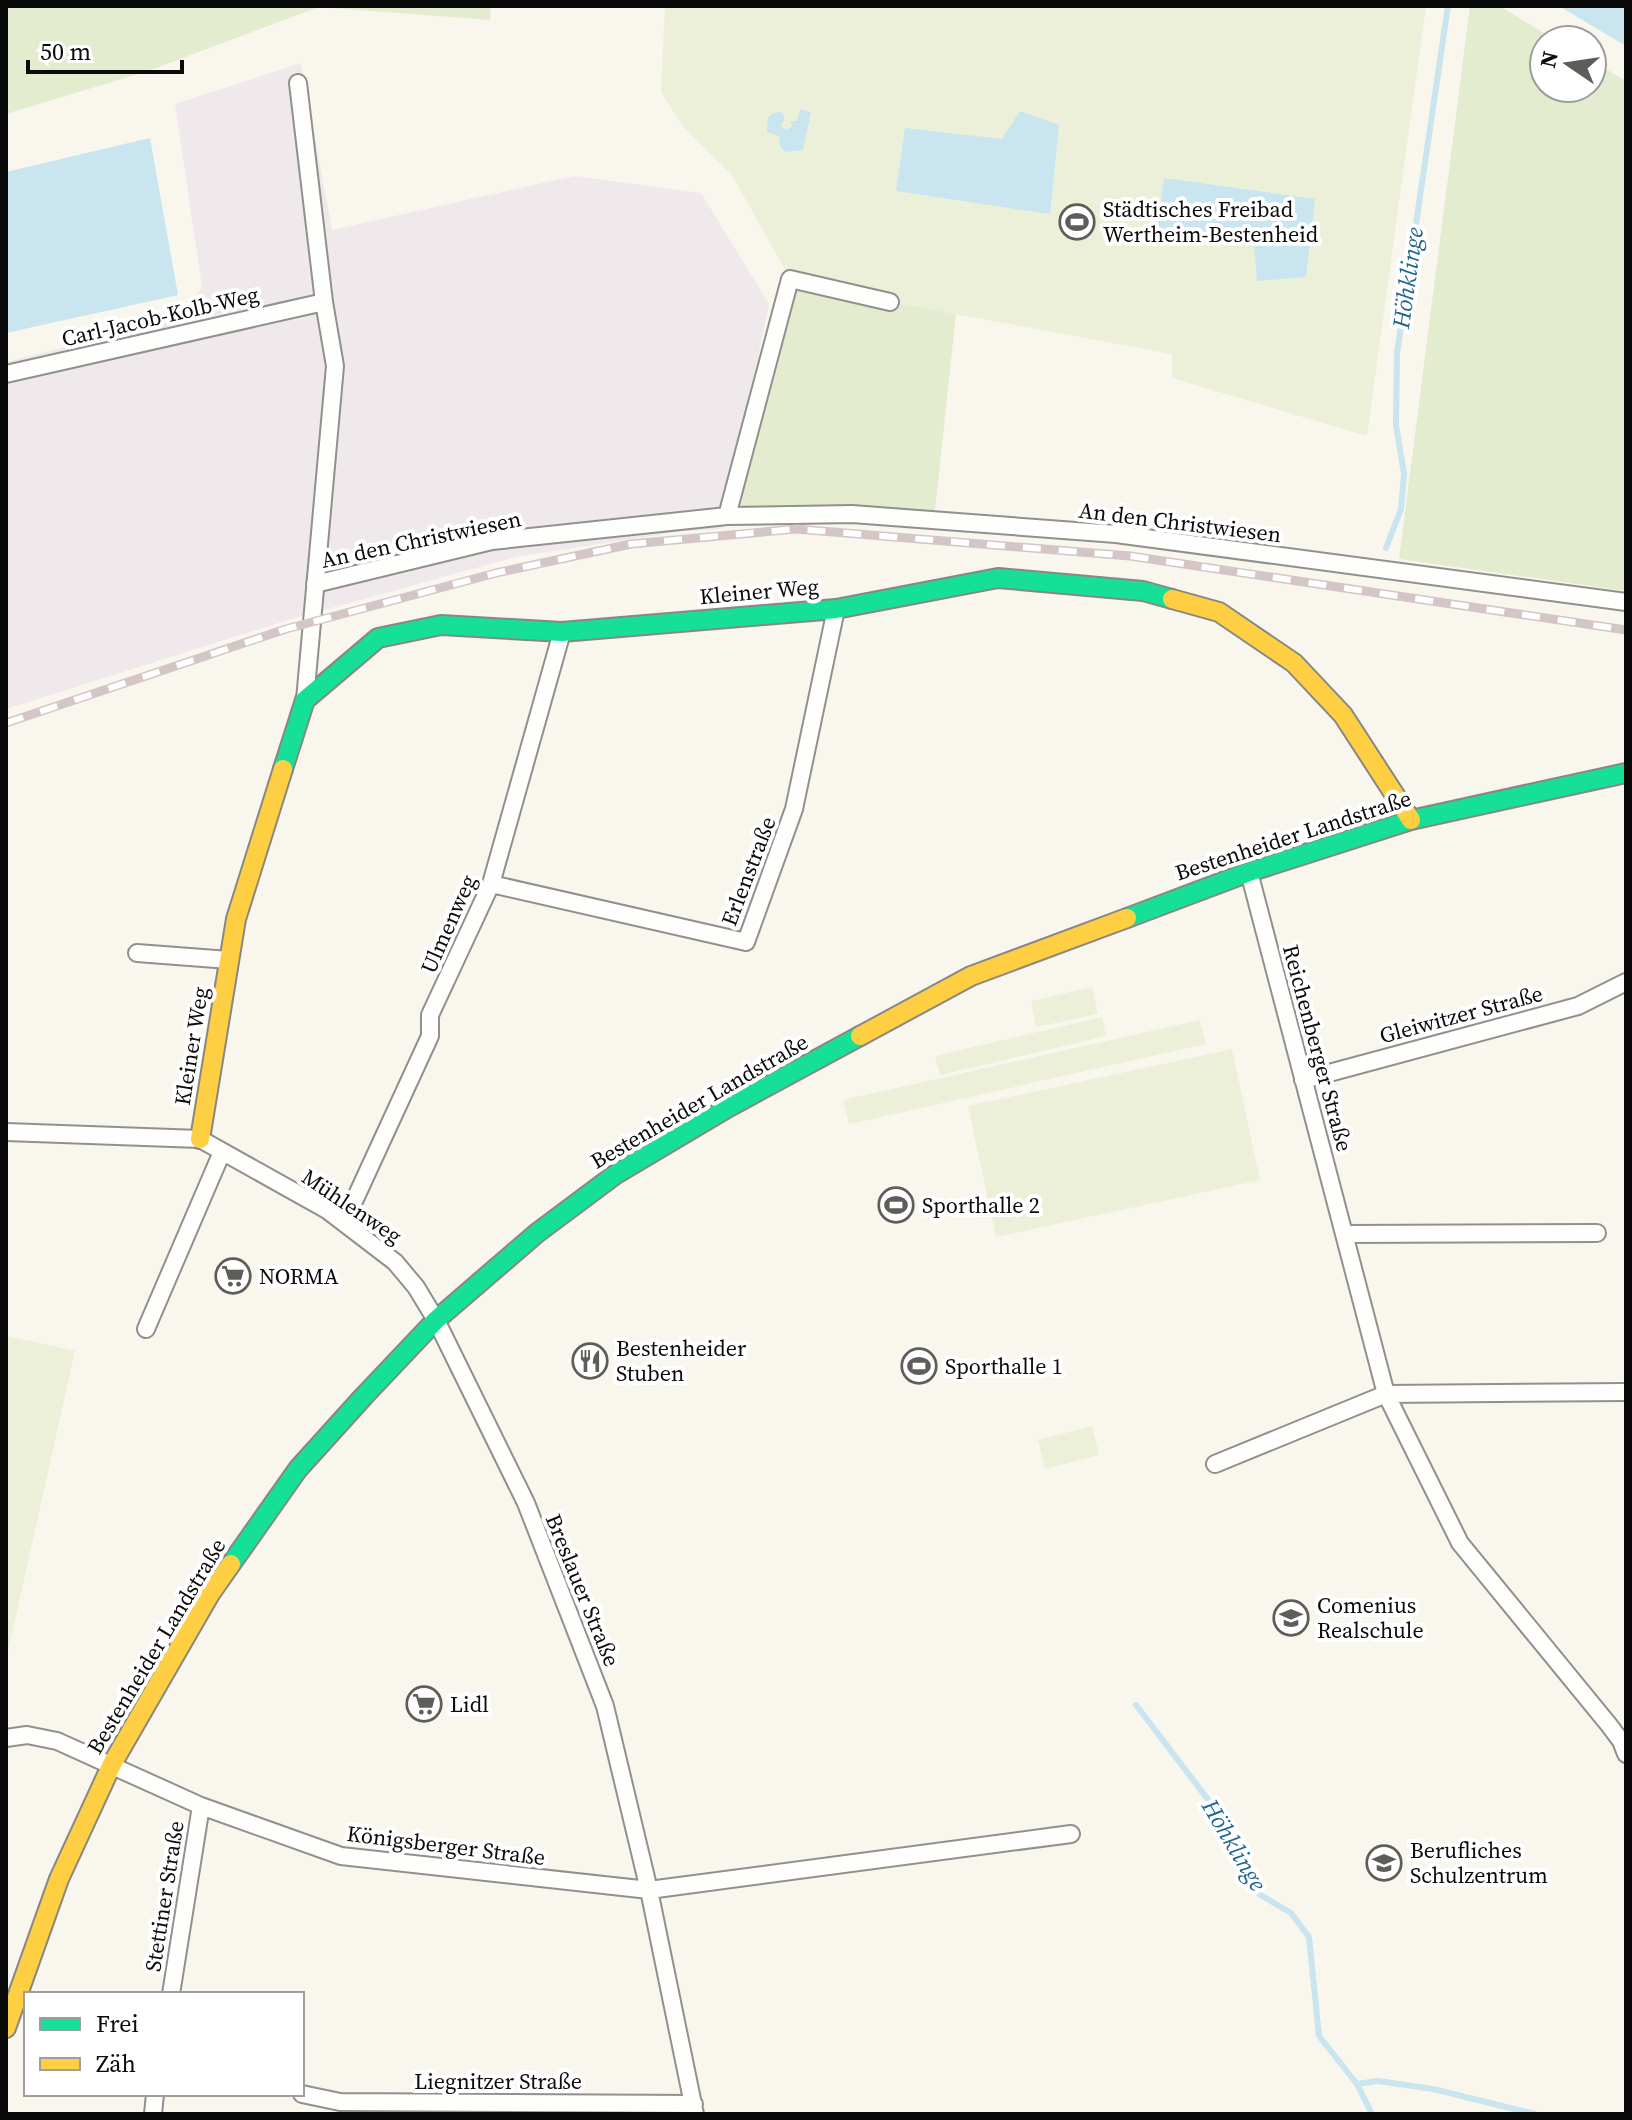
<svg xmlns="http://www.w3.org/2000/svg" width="1632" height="2120" font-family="'Source Serif 4',serif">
<rect width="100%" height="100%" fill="#f9f6ee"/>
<path fill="#efe9eb" d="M301,63L332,230L574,176L701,193L769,304L722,529L684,531L515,557L288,620L6,709V362L180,318L202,287L175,104Z"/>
<path fill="#e4ecd0" d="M6,6H491L490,20L319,7L148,71L6,114Z
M1470,6H1499L1556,40H1544V88H1592V61L1626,81V591L1399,559Z
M790,279L956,314L934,520L727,516Z"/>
<path fill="#ecf0d9" d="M665,6H1426L1367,436L1172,378V354L890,302L790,279L732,175L684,128L661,92Z
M1092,987L1098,1014L1036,1027L1031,1001Z
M1102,1017L1106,1036L940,1075L935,1056Z
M1200,1020L1206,1044L849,1124L843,1100Z
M1232,1049L1260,1180L996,1237L968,1106Z
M6,1336L75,1351L6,1660Z
M1092,1426L1099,1455L1045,1469L1038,1440Z"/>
<path fill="#c9e5ef" d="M1559,6H1626V46Z
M800,109L811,112L803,150L785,152L780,146L779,136L767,132L768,118L773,113L782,112L785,118L781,126L787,130L792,126L791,121H797Z
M1020,111L1059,125L1050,214L896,191L905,128L1002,139Z
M150,138L178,295L6,333V172Z
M1164,178L1315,199L1306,277L1257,281L1254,245L1157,229Z"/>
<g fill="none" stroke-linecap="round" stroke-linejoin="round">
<path stroke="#c9e5ef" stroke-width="6" d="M1386,548L1401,509L1404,474L1396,425L1397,353L1448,6
M1136,1705L1216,1810L1259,1894L1291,1913L1309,1937L1319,2036L1357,2084L1372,2114
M1357,2084L1378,2081L1433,2089L1535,2114"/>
<defs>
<path id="street" d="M298,83L324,302
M6,374L324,302L335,366L305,700
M727,516L790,279L890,302
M315,584L492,541L727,516L852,514L1116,534L1626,602
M1249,872L1386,1394L1460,1543L1609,1725L1621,1741L1626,1754
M491,884L746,942L794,809L836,609
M137,953L229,960
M1303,1080L1578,1006L1626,982
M6,1132L200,1139L327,1210L395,1262L416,1287L436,1320L526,1503L605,1706L649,1890L695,2114
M344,1223L430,1036V1015L491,884L562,632
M1344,1234L1597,1233
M146,1329L222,1152
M1215,1464L1386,1394L1626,1392
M6,1738L27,1735L57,1741L201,1806L341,1856L649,1890L1071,1834
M171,1994L201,1806
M302,2094L340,2102L694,2104
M153,2114L155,2094"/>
<path id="fast" d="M283,769L305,700L378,638L441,625L562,632L836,609L998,578L1143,591L1172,599
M1127,918L1249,872L1411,820L1626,773
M231,1564L298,1469L364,1396L436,1320L537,1233L616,1174L727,1108L860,1036"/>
<path id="slow" d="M1172,599L1219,612L1294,663L1343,715L1411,820
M860,1036L971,976L1127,918
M200,1139L236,919L283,769
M6,2028L59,1879L112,1764L210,1594L231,1564"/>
</defs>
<use href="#street" stroke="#92908d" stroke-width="20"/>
<use href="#fast" stroke="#888783" stroke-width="22"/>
<use href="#slow" stroke="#888783" stroke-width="22"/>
<use href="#street" stroke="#fefefc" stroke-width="16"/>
<use href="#fast" stroke="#16e098" stroke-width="18"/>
<use href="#slow" stroke="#ffcf43" stroke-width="18"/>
<defs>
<path id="rail" d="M6,723L286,629L496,573L631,544L796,529L1130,556L1626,630"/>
</defs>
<use href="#rail" stroke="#d4c6c6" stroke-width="9"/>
<use href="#rail" stroke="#fff" stroke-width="6" stroke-dasharray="18" stroke-linecap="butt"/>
</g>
<defs>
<symbol id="stadium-ring" viewBox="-11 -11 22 22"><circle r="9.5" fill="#fff" stroke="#5e5d5a" stroke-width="1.5"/><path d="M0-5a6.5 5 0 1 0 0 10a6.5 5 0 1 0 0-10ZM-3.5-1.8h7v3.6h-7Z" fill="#5e5d5a"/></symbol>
<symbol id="supermarket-ring" viewBox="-11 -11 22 22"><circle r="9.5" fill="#fff" stroke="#5e5d5a" stroke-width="1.5"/><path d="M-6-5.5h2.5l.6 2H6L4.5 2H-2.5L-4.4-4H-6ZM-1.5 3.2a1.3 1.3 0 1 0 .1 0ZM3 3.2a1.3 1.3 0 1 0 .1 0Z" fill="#5e5d5a"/></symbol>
<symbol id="restaurant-ring" viewBox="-11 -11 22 22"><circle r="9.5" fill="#fff" stroke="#5e5d5a" stroke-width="1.5"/><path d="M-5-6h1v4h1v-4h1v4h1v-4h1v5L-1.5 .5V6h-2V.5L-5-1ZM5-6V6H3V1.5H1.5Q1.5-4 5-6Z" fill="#5e5d5a"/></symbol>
<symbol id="school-ring" viewBox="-11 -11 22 22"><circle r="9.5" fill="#fff" stroke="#5e5d5a" stroke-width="1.5"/><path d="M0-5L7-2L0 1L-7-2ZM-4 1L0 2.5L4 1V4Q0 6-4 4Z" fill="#5e5d5a"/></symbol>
</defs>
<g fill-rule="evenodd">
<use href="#stadium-ring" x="1057" y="202" width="40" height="40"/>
<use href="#stadium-ring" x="876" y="1185" width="40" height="40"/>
<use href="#supermarket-ring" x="213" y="1256" width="40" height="40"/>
<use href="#restaurant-ring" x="570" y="1341" width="40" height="40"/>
<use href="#stadium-ring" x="899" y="1346" width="40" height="40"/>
<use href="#school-ring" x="1271" y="1598" width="40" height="40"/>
<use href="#supermarket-ring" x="404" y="1684" width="40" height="40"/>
<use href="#school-ring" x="1364" y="1843" width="40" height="40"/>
</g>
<g text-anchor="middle" stroke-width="8" stroke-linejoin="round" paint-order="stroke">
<g font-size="22" fill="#0a0a0a" stroke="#fff" text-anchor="start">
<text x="1103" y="217">Städtisches Freibad<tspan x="1103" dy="25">Wertheim-Bestenheid</tspan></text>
<text x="922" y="1213">Sporthalle 2</text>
<text x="259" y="1284">NORMA</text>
<text x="616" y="1356">Bestenheider<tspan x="616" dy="25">Stuben</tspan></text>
<text x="945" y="1374">Sporthalle 1</text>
<text x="1317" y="1613">Comenius<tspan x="1317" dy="25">Realschule</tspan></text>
<text x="450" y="1712">Lidl</text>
<text x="1410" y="1858">Berufliches<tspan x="1410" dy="25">Schulzentrum</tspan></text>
</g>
<g font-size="22" fill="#0a0a0a" stroke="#fff">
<text transform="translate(160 316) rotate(-13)" y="8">Carl-Jacob-Kolb-Weg</text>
<text transform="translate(1180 522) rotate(7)" y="8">An den Christwiesen</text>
<text transform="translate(421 539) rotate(-12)" y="8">An den Christwiesen</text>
<text transform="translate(759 591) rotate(-5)" y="8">Kleiner Weg</text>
<text transform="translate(1293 835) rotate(-18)" y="8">Bestenheider Landstraße</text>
<text transform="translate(748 871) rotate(-69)" y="8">Erlenstraße</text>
<text transform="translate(448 924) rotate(-66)" y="8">Ulmenweg</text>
<text transform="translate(1461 1014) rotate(-15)" y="8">Gleiwitzer Straße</text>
<text transform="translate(191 1046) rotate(-81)" y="8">Kleiner Weg</text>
<text transform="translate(1318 1048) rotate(75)" y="8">Reichenberger Straße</text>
<text transform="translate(699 1101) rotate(-30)" y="8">Bestenheider Landstraße</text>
<text transform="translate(352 1206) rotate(34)" y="8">Mühlenweg</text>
<text transform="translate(583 1590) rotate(68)" y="8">Breslauer Straße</text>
<text transform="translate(156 1646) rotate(-59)" y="8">Bestenheider Landstraße</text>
<text transform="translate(446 1845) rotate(7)" y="8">Königsberger Straße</text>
<text transform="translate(164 1896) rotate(-81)" y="8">Stettiner Straße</text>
<text x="498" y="2089">Liegnitzer Straße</text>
</g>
<g font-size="24" font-style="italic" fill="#22688e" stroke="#fff">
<text transform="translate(1408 278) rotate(-82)" y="8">Höhklinge</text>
<text transform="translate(1234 1845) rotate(59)" y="8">Höhklinge</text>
</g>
</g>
<rect width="1632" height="2120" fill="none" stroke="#0a0a0a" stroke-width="16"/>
<rect x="24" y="1992" width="280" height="104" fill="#ffffff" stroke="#9d9d9d" stroke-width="2"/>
<rect x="40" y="2018" width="40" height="12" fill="#16e098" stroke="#9d9d9d" stroke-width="2"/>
<text x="96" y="2032" font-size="24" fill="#0a0a0a">Frei</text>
<rect x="40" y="2058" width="40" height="12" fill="#ffcf43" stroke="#9d9d9d" stroke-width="2"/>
<text x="96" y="2072" font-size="24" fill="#0a0a0a">Zäh</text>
<g transform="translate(1568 64) rotate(283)"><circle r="38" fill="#ffffff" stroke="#9d9d9d" stroke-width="2"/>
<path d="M0-6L14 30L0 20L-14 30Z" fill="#5e5d5a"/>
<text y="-12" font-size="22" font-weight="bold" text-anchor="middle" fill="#0a0a0a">N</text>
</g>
<path d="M28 60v12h154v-12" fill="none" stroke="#0a0a0a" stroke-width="4"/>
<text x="40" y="60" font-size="24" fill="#0a0a0a" stroke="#ffffff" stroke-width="6" paint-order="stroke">50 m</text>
</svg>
